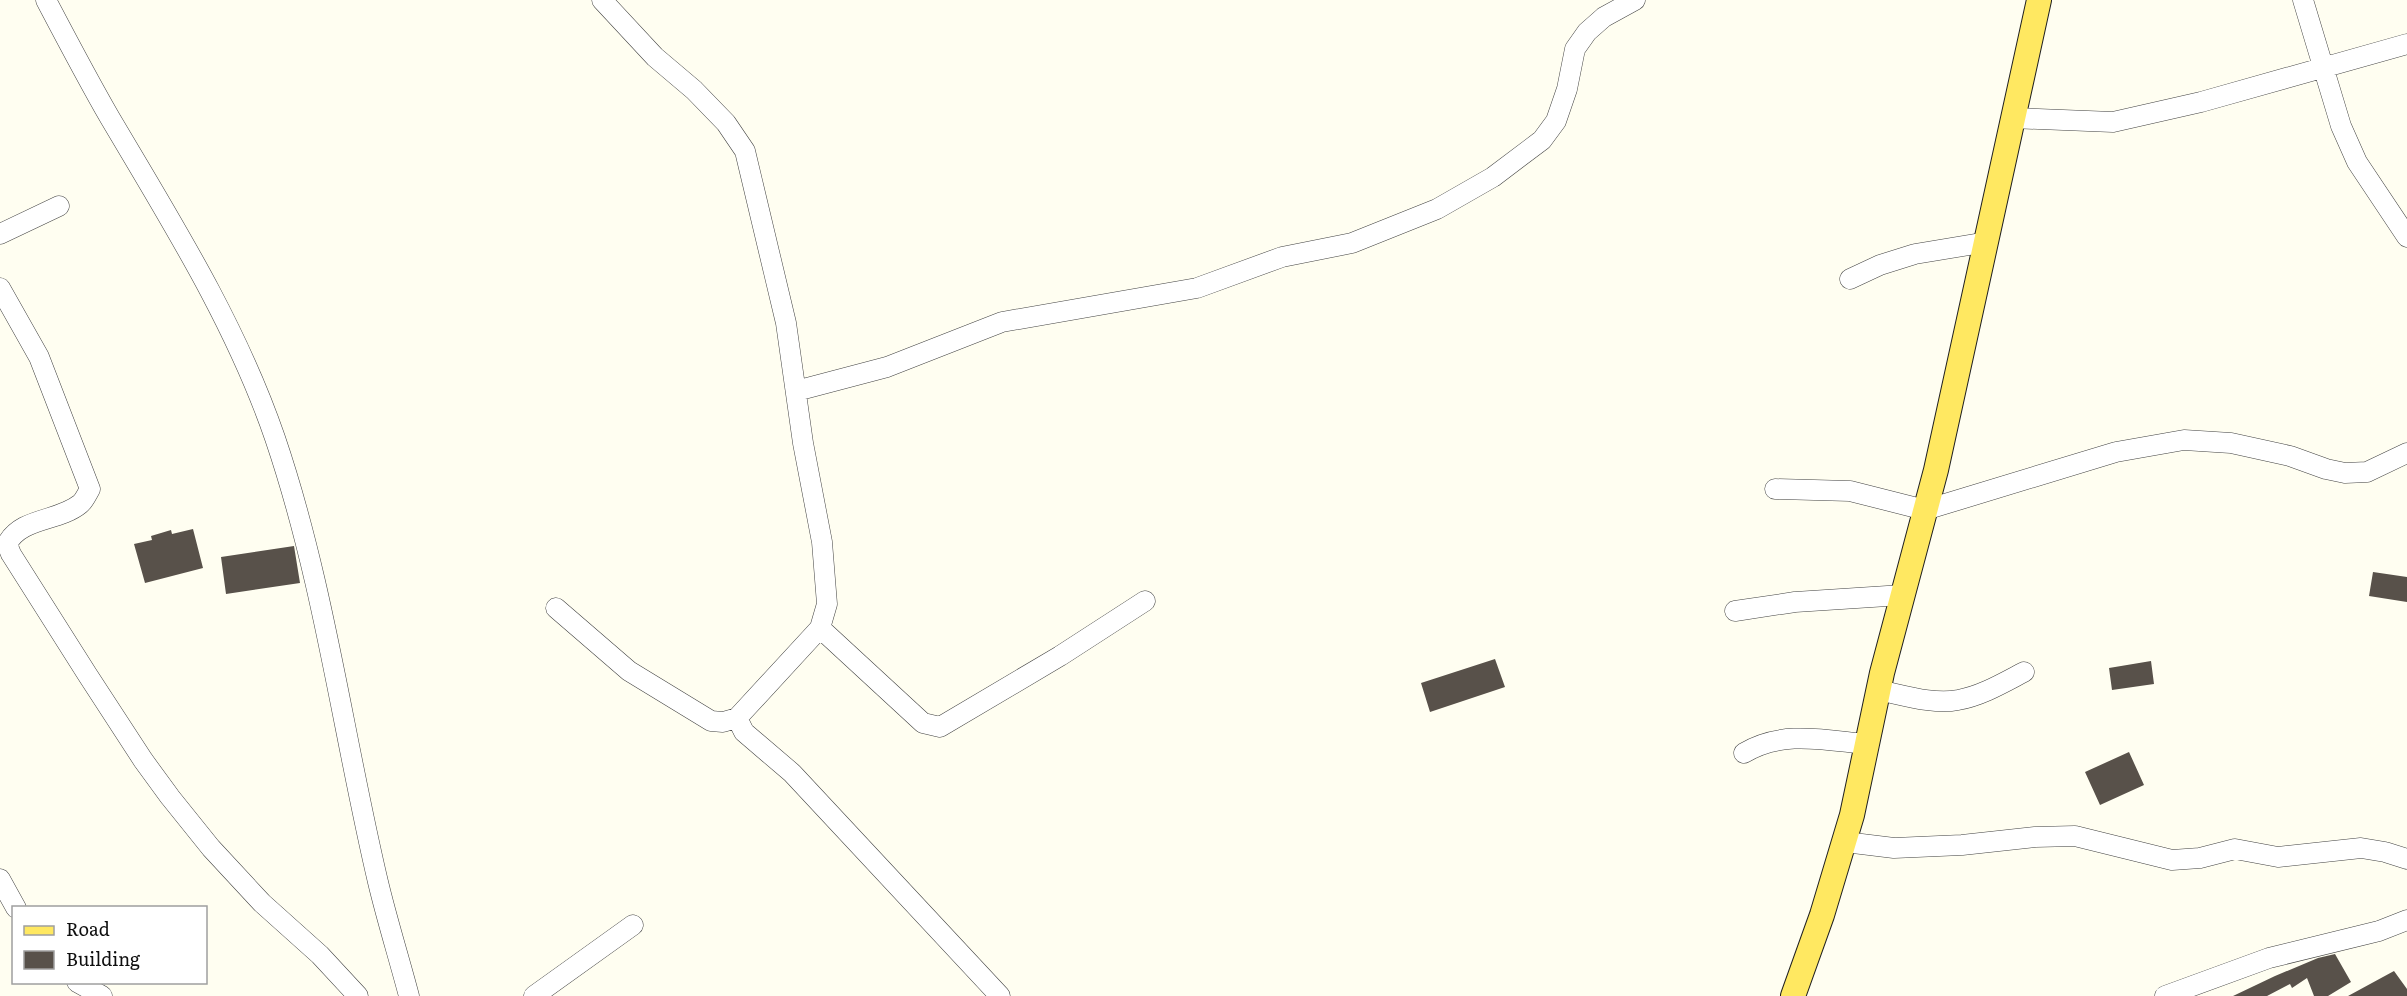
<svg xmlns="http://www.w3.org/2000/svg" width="2407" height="996" font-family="Literata,serif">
<rect width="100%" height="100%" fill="#fffef1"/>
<path fill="#58514a" d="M193,529L203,568L145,583L134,544L152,540L151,536L171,530L172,534Z
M294,546L300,583L226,594L221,557Z
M2373,572L2407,577V602L2369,596Z
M1495,659L1505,687L1430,712L1421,683Z
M2151,661L2154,684L2112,690L2109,668Z
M2129,752L2144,785L2100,805L2085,772Z
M2335,954L2351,982L2328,996H2314L2307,978L2292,988L2290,984L2267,996H2233L2275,976L2318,958Z
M2394,971L2407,989V996H2348Z"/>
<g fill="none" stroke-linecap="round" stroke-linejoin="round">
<defs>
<path id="minor" d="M46,0C67,40 88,80 110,118C171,221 236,324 275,438C324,582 343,734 378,882C387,920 399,958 409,996
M2303,0L2341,126L2357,162L2407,237
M2012,118L2113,122L2201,102L2407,44
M0,234L59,206
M1850,279L1880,265L1915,254L1987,242
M0,288L39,357L90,489C87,494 84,501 80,504C58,522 21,517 7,544L11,554L87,674L143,760L170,797L211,848L262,903L320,955L358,996
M796,391L887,367L1002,322L1197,288L1282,257L1352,243L1437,209L1493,177L1542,140L1556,121L1567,89L1575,49L1587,32L1604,17L1635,0
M1775,489L1850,491L1925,510L2116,452L2184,440L2231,443L2290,456L2326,469L2345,473L2367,472L2407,453
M556,608L629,671L711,721L723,722L737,718L820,628L827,604L822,542L803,443L786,323L745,151L726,123L694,90L655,57L602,0
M1735,611L1795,602L1903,595
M820,628L923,723L940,727L1060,656L1145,601
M1878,690C1903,695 1934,705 1958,700C1981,696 2003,683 2024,672
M737,718L744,732L792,773L1000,996
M1744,753C1782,730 1824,740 1866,744
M1845,842L1894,848L1962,845L2035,837L2075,836L2172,860L2200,858L2235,849L2278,857L2361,848L2385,852L2407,859
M0,879L16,908
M77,982L102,996
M534,996L633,925
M2165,996L2269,958L2379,931L2407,920"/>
<path id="major" d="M1793,996L1822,915L1852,815L1882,673L1936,470L2039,0"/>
</defs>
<use href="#minor" stroke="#424242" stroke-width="21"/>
<use href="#major" stroke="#202020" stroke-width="26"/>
<use href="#minor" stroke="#fff" stroke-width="20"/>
<use href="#major" stroke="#ffe861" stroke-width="24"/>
</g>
<rect x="12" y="906" width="195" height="78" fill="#ffffff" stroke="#9f9f9f" stroke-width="1.5"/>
<rect x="24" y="926" width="30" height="9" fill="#ffe861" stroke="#9f9f9f" stroke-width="1.5"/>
<text x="66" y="936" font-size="18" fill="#0f0f0f">Road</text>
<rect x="24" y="951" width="30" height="18" fill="#58514a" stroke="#9f9f9f" stroke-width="1.5"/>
<text x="66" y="966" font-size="18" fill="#0f0f0f">Building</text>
</svg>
